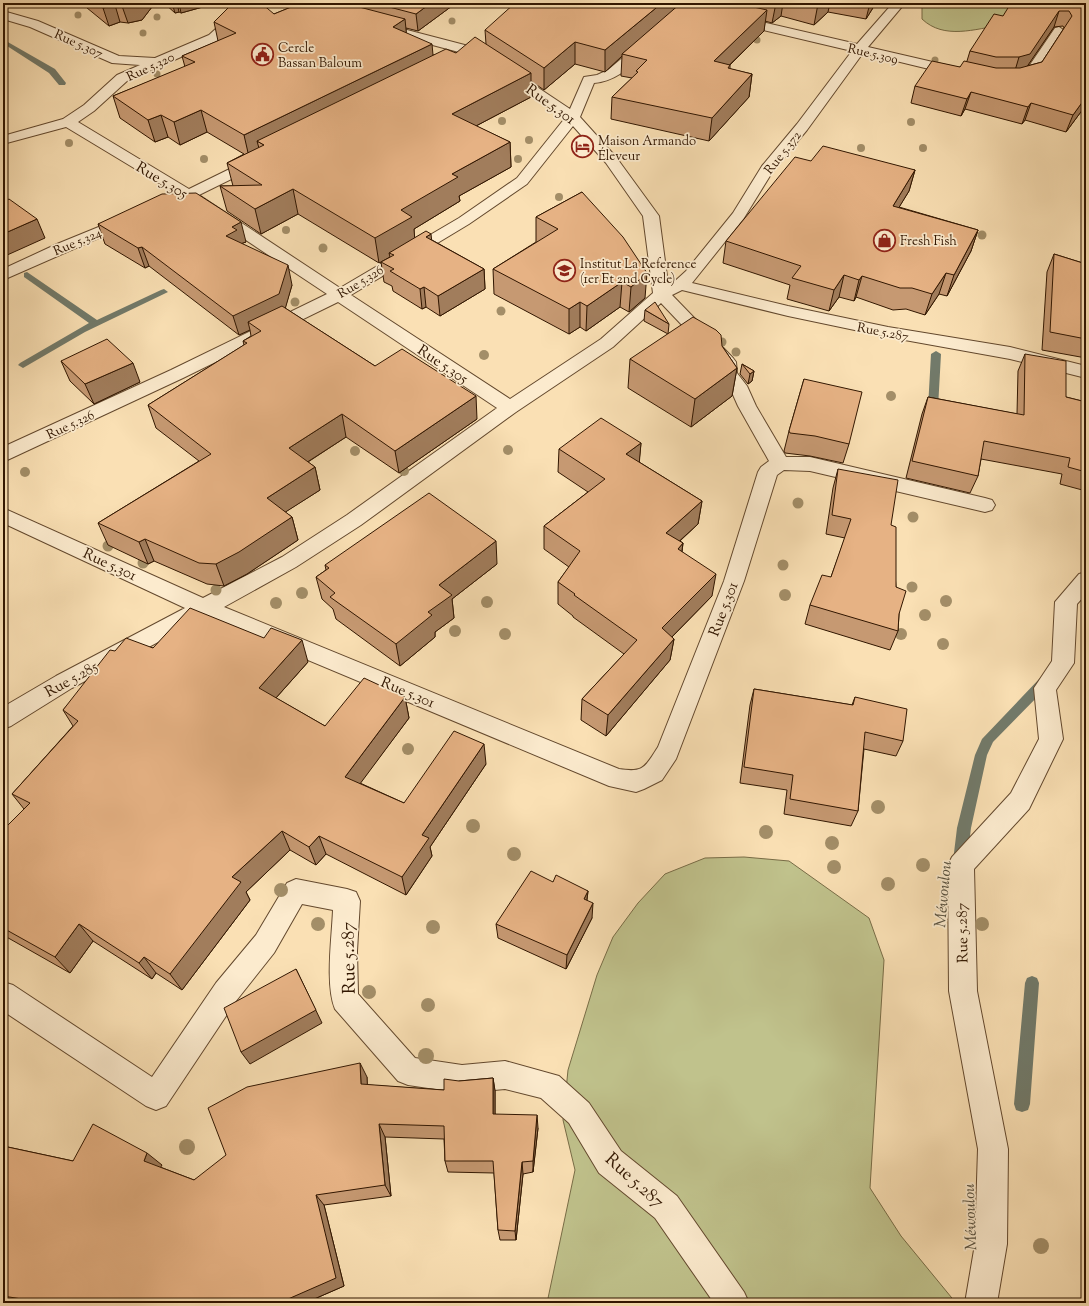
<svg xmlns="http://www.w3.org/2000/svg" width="1089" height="1306" font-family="'Sorts Mill Goudy',serif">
<rect width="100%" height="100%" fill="#fae0b4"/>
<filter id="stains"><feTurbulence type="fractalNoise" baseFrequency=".005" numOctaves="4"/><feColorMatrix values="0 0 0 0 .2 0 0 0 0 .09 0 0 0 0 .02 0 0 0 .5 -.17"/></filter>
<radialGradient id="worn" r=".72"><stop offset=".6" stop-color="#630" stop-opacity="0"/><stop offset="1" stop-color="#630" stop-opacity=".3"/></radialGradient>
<path fill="#c0c28c" stroke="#786c46" d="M922,3H1014L1002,25C975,29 944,40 922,19Z
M744,857L789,861L869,918L884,960L870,1188L901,1236L956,1303H547L575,1170L563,1120L568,1070L597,975L613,937L638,903L665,874L705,858Z"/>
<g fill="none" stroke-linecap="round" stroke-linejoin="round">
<path fill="#727a6a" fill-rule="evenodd" d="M6,41L55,69L66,83L65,85H59L49,73L4,44L3,42Z
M27,272L97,320L161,290L164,289L168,292L85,332L23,368L18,365L20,363L89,323L24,277V273Z
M936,351L941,354L938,408L933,411L928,408L931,354Z
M1045,676L1049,677L1051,681L1049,685L993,742L987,755L971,828L967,861L965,865L960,867L955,865L953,861L957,828L975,755L982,739L1041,677Z
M1032,976L1037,978L1039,983L1030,1104L1028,1110L1022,1112L1016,1110L1014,1104L1025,983L1027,978Z"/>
<defs>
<path id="minor" d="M244,3H257L217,41L127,81L94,111L78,122L189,189L252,158H262L264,161L262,164L199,195L340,288L459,218L517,178L565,118L470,55L380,31L378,28L380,25L384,24L480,49L570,109L584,77L597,75L608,70L640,43H650L651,46L650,49C633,64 618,81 594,83L580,117L616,157L659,216L668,284L674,282L686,271L733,213L762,166L797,124L852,51L665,7L659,3H680L857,44L893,3H905L868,47L963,69L965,72L963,75L958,76L863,53L807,130L773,171L744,218L692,283L788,306L888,327L1010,347L1086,366V378L1010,359L888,337L788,316L682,290L672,295L733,358L736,362L737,373L747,386L756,406L786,457H810L985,498L992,500L995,505L992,510L985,512L810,471L784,470L777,475L744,581L676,759L662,780L644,789L636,792L609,786L205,617L72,688L11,726L3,729V707L56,676L185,608L3,523V508L203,598L282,557L347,515L497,408L338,302L183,378L3,462V447L171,370L327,294L187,201L177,205L172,203L169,200L177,194L66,127L3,144V136L63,119L84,105L117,75L140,65L112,63L30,27L3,19V11L38,21L119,56L155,58L209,35ZM573,126L606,163L643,216L653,293L601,339L510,399L351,295L469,224L527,184ZM661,303L718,363L719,374L730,388L738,406L769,461L761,467L758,472L724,581L658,747C645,767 644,773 619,769L224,607L296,567L361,525L516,412L613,347Z
M282,3H302L329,10L331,13L325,17L284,6Z
M1059,27L1065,31L1035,78L1015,83L1010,82L1008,79L1010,76L1025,72L1055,28Z
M128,215L133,217L136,220L133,223L3,280V269L57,244Z
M1086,572V594L1077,604L1074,663L1056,690L1063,739L1029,809L974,869L977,991L1008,1149L1007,1244L997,1303H965L975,1244L978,1149L949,991L948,865L952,857L1011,793L1039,739L1034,688L1052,661L1055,602L1079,574Z
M296,879L347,889L356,892L360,901L357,951L358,994L415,1058L462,1065L505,1061L559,1076L589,1103L621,1151L677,1196L744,1292L749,1303H714L655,1218L599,1173L569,1123L541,1098L505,1089L462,1093L408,1085L398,1081L335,1009C325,985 332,937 333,910L302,904L274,953L236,1001L166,1106L156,1110L146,1106L3,1011V982L13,985L152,1077L216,983L256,935L287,883Z"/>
</defs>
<use href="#minor" stroke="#63482d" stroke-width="2"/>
<use href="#minor" fill="#fcebce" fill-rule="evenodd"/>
</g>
<g fill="#a38e68">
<circle cx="78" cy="15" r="3.5"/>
<circle cx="157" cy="17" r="3.5"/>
<circle cx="452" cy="21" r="3.5"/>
<circle cx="143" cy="33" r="3.5"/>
<circle cx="757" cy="40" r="3.5"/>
<circle cx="935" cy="60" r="3.5"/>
<circle cx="157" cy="74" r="3.5"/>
<circle cx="502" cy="121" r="4"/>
<circle cx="911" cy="122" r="4"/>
<circle cx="529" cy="140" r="4"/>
<circle cx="69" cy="143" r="4"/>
<circle cx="861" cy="148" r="4"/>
<circle cx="923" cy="148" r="4"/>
<circle cx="204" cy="159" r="4"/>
<circle cx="518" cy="159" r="4"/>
<circle cx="559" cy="197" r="4"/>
<circle cx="286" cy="230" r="4"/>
<circle cx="982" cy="235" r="4.5"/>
<circle cx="323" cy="248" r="4.5"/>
<circle cx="295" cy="302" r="4.5"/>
<circle cx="501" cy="311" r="4.5"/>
<circle cx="722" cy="342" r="4.5"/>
<circle cx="736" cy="352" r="4.5"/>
<circle cx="484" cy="355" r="5"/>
<circle cx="891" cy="396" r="5"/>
<circle cx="508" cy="450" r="5"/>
<circle cx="355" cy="451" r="5"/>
<circle cx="404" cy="471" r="5"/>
<circle cx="25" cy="472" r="5"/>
<circle cx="798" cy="503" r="5.5"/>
<circle cx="913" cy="517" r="5.5"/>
<circle cx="108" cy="546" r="5.5"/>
<circle cx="143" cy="563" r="5.5"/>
<circle cx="783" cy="565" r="5.5"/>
<circle cx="912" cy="587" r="5.5"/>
<circle cx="216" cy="590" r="5.5"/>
<circle cx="302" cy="593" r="6"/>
<circle cx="785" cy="595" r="6"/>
<circle cx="946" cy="601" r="6"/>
<circle cx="487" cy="602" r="6"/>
<circle cx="276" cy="603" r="6"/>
<circle cx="925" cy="615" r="6"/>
<circle cx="455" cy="631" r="6"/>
<circle cx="505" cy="634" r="6"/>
<circle cx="901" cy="634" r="6"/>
<circle cx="943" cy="644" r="6"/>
<circle cx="408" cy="749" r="6"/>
<circle cx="878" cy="807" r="7"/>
<circle cx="473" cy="826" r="7"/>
<circle cx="766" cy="832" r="7"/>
<circle cx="832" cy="843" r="7"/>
<circle cx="514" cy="854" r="7"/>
<circle cx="923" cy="865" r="7"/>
<circle cx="834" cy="867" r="7"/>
<circle cx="888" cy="884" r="7"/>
<circle cx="281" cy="890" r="7"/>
<circle cx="318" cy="924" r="7"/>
<circle cx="982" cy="924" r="7"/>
<circle cx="433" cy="927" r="7"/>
<circle cx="369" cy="992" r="7"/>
<circle cx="428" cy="1005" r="7"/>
<circle cx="426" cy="1056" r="8"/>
<circle cx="187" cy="1147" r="8"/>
<circle cx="1041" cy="1246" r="8"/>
</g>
<path fill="#c69972" stroke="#311600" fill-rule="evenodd" d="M81,3H155L142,20L128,23L120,22L109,26Z
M164,3H217L181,13L179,12L175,13Z
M301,3H456L418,31L406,28V33L433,55L456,53L486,44L485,30L676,8L681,3H876L866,19L828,12L814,25L781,16L772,23L765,21L764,31L730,65V69L752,74L749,97L709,141L611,119L612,97L632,78L621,76L622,56L605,72L575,64L544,90L531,81V97L476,126L510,142L511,167L459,196L460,201L414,229V238L432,240L484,269L485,289L440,316L426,307L422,309L393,291L392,286L384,282L381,262L379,263L298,214L261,234L227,211L220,186H233L227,163L244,154L207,132L180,145L168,137L155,142L120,118L113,96L185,67L182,56L218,41L214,22L274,14Z
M1086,3V105L1066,132L1025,120L1022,124L965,109L961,116L911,103L915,86L960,67L967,61L970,51L1003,16ZM1063,26L1064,28L1042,62L1027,66L1054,27Z
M811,161L915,170L909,191L899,207L978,230L971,251L947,296L939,294L925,315L906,309L893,310L856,297L854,301L839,297L829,311L787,299L790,285L723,263L726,241Z
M582,192L645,298L629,312L620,307L586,331L580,327L569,334L494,294L493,269L536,242V217Z
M98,224L246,242L242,243L292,285L285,308L375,366L477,419L399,473L346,437L308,462L315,467L320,490L285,512L292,517L298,540L247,574L224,586L207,584L154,561L148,564L108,545L98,523L199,461L156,428L148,405L244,345L243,341L251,336L250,330L239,335L149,266L145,268L105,244Z
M1054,254L1086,264V358L1042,350L1047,272Z
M645,310L669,324L668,334L644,321Z
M722,346L737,368L732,396L691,427L628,388L630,359Z
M1025,354L1066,397L1086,402V491L1060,484L1062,474L981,459L978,476L970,493L906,478L922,414L928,397L1017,414L1018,371Z
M61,361L140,382L94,404L70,381Z
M742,364L754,371L752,381L748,384L740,374Z
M804,379L849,444L843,463L810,456L785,453L784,451L789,431Z
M641,443L639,462L702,501L698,524L680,541L683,543L682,552L712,596L672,637L674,639L670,660L606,736L581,720L582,699L624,654L573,617V616L558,604V582L569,567L544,549V526L588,492L558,472L559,449Z
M838,469L891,525L896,587L899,614L898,631L890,650L805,624L810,605L831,577L845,538L826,534L833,488Z
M497,564L452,599L454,618L435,632V637L400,666L336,619L333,609L322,599L316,577L326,570L325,565Z
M153,648L308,662L276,698L325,726L405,697L409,718L360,783L404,803L486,764L430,847L432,856L406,895L326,854L316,865L290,850L246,892L250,900L182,990L156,973L152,979L93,941L70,973L3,935V830L24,809L12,794L73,726L63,710L115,651Z
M754,689L852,705L855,697L903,741L896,756L864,749L858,811L851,826L784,814L787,790L740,783L750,705Z
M553,882L588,891L587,900L592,918L566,969L498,938L496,924Z
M367,1077V1085L444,1090L459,1081L493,1078L495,1091V1114L538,1128L533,1172L523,1174L516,1240H500L498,1230L494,1173L448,1172L445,1161L444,1139L385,1137L391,1196L324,1205L344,1286L305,1303H25L3,1300V1146L73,1161L162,1165L160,1167L194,1180Z"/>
<path fill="#a17d5c" stroke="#311600" d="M135,3H155L142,20L128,23L122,6Z
M172,3H177L179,12L175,13Z
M179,3H217L181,13Z
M431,3H456L418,31L416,14Z
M662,3H676V11L622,54V56L605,72V50Z
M776,3H783L781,16L772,23Z
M819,3H830L828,12L814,25L818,4Z
M870,3H876L866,19Z
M115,5L120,22L109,26L103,8Z
M767,10L764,31L711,83L714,61Z
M1059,11L1054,27L1024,71L1014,74L1019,57Z
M405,19L407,40L393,27Z
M575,42V64L544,90V68Z
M432,44L434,66L264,145L257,141L260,152L249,157L244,135Z
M531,73V97L453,138L452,114Z
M752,74L749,97L709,141L712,118Z
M971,92L965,109L961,116L967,99Z
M1086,97V105L1066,132L1073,115Z
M1031,103L1025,120L1022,124L1028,107Z
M201,110L207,132L180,145L174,122Z
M161,115L168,137L155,142L148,120Z
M510,142L511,167L459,196L460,201L414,229L415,242L389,253L390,257L379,263L375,238L401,210L452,174Z
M915,170L909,191L887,227L893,206Z
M293,189L298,214L261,234L255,209Z
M37,219L45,238L5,256L3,252V234Z
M241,222L246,242L240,244L226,236L232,227Z
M978,230L971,251L947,296L954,275Z
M431,234L433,253L426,237Z
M142,247L149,266L145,268L138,248Z
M288,265L292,285L284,313L248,322L250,330L239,335L233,316Z
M484,269L485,289L440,316L438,296Z
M647,273L645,298L629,312L631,287Z
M946,273L939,294L925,315L932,294Z
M844,275L839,297L829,311L834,290Z
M862,276L856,297L854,301L859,280Z
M622,282L620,307L586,331L587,306Z
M424,287L426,307L422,309L420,289Z
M580,302V327L569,334V309Z
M133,363L140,382L94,404L85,384Z
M737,368L732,396L691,427L695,399Z
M754,371L752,381L748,384L750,374Z
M476,396L477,419L399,473L395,451Z
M342,414L346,437L295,470L289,448Z
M641,443L639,466L626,454Z
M315,467L320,490L273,520L267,498Z
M702,501L698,524L663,556L666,533Z
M292,517L298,540L247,574L224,586L216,564Z
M145,539L154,561L148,564L139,542Z
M496,541L497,564L452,599L454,618L435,632V637L400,666L396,644L428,612L439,585Z
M683,543L680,565L678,549Z
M716,574L712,596L659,650L662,628Z
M674,639L670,660L606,736L608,715Z
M302,640L308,662L266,709L259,688Z
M405,697L409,718L351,796L345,777Z
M484,744L486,764L430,847L432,856L406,895L402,877L422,835Z
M282,831L290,850L246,892L250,900L182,990L170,974L232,877Z
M319,836L326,854L316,865L309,847Z
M588,891L586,906L584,899Z
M593,903L592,918L566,969L567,955Z
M79,924L93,941L70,973L55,957Z
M144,957L156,973L152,979L139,963Z
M296,969L322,1023L250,1064L241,1052Z
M360,1063L367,1077L368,1098L361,1084Z
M493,1078L495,1091V1127L493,1114Z
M537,1115L538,1128L533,1172V1161Z
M379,1124L385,1137L391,1196L385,1185Z
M147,1153L162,1165L158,1172L144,1161Z
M522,1162L523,1174L516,1240L515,1231Z
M316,1195L324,1205L344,1286L305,1303H279Z"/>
<path fill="#e6b284" stroke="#311600" d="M97,3H135L122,6L115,5L103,8Z
M233,3H261L274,14L301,3H344L405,19L393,27L432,44L244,135L201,110L174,122L161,115L148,120L113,96L195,62L182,56L236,33L214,22Z
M374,3H431L416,14Z
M515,3H662L605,50L575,42L544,68L485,30Z
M681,3H736L767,10L714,61L730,65L728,68L752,74L712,118L612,97L638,72L636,71L647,60L622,54Z
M1011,3H1086V97L1073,115L1031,103L1028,107L971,92L967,99L915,86L932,61L960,67L964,61L996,68H1020L1042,62L1072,16L1069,11H1059L1030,54L1019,57H996L970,51L994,14L1003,16Z
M475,37L531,73L452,114L510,142L452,174L458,177L401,210L412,217L375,238L293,189L255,209L220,186L262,185L227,163L264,145L257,141L446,49L456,53Z
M823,146L915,170L893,206L978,230L954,275L946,273L932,294L912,288H900L862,276L859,280L844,275L834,290L792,278L801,266L726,241L795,157L811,161Z
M582,192L623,237L647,273L631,287L622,282L587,306L580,302L569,309L493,269L558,229L536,217Z
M196,193L241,222L232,227L237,230L226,236L288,265L279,294L233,316L142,247L138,248L98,224L162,194Z
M3,197L7,200L9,199L37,219L3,234Z
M426,231L431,234L426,237L484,269L438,296L424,287L420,289L390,271L394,269L381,262L394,255L389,253Z
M1054,254L1086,264V339L1050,332Z
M655,302L669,324L645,310Z
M282,306L375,366L402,349L476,396L395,451L342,414L289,448L315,467L267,498L292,517L239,552L216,564L199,563L145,539L139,542L98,523L211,454L148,405L247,343L243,341L261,331L248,322Z
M693,317L716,330L721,335L722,346L737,368L695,399L630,359Z
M107,339L133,363L85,384L61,361Z
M1025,354L1066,361V397L1086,402V472L1068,467L1070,458L984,441L978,476L912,461L928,397L1024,415Z
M742,364L754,371L750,374Z
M804,379L862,392L849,444L815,436L790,433L789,431Z
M601,418L641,443L626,454L702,501L666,533L683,543L678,549L716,574L662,628L674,639L608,715L582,699L637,640L574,595L575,594L558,582L580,551L544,526L605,479L559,449Z
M838,469L898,480L891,525L896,527V587L906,591L899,614L898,631L810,605L822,575L831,577L851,519L832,515Z
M429,493L496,541L439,585L452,595L428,612L432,615L396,644L330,597L335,593L316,577L329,568L325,565Z
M190,608L264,638L271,628L302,640L259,688L325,726L364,678L405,697L345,777L404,803L454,731L484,744L422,835L429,838L402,877L319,836L309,847L282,831L232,877L241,882L170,974L144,957L139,963L79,924L55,957L3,928V830L30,803L12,794L78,721L63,710L110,650L115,651L126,638L153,648Z
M754,689L853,705L855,697L907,709L903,741L865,732L858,811L790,799L793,775L744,767Z
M531,871L553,882L556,875L588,891L584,899L593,903L567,955L496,924Z
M296,969L316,1010L241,1052L224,1008Z
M360,1063L361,1084L444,1090V1079L459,1081L493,1078V1114L537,1115L533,1161L522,1162L515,1231L498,1230L493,1161H445L444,1126L379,1124L385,1185L316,1195L336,1278L279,1303H28V1300L3,1296V1146L73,1161L93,1124L147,1153L144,1161L194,1180L226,1155L208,1108L247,1087Z"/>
<defs>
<symbol id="civic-ring" viewBox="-11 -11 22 22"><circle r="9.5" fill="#fcebce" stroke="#8f2418" stroke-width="1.5"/><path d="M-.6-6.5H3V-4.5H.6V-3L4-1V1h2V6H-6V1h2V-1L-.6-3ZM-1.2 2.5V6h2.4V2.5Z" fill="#8f2418"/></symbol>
<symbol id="hotel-ring" viewBox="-11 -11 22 22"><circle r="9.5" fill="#fcebce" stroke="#8f2418" stroke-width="1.5"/><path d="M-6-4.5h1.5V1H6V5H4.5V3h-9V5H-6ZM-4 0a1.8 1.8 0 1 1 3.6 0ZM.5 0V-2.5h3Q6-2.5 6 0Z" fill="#8f2418"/></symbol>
<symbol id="shop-ring" viewBox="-11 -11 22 22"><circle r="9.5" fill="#fcebce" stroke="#8f2418" stroke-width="1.5"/><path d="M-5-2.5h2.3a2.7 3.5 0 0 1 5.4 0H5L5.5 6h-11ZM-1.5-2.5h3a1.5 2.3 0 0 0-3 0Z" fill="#8f2418"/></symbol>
<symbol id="school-ring" viewBox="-11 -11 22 22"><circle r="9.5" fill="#fcebce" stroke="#8f2418" stroke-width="1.5"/><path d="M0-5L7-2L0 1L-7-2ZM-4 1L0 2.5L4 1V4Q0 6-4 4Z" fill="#8f2418"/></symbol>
</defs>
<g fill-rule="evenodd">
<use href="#civic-ring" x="250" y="42" width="25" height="25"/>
<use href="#hotel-ring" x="570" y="134" width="25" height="25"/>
<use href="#shop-ring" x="872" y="228" width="25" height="25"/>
<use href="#school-ring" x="552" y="258" width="25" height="25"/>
</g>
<g text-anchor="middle" stroke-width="3.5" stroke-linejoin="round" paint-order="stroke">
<g font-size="13" fill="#311600" stroke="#fcebce">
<text transform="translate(79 43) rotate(24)" y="5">Rue 5.307</text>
<text transform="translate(873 53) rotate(13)" y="5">Rue 5.309</text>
<text transform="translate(150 66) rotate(-25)" y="5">Rue 5.320</text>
<text transform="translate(782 152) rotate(-52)" y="5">Rue 5.372</text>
<text transform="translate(77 241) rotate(-23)" y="5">Rue 5.324</text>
<text transform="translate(360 281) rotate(-31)" y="5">Rue 5.326</text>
<text transform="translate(883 331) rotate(11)" y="5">Rue 5.287</text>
<text transform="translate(70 424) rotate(-25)" y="5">Rue 5.326</text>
</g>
<g font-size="13" fill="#311600" stroke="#fcebce" text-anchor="start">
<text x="278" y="52">Cercle<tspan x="278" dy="15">Bassan Baloum</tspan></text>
<text x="598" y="145">Maison Armando<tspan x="598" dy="15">Éleveur</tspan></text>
<text x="900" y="245">Fresh Fish</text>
<text x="580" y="268">Institut La Reference<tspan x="580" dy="15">(1er Et 2nd Cycle)</tspan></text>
</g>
<g font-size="15" fill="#311600" stroke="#fcebce">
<text transform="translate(551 104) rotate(36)" y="5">Rue 5.301</text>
<text transform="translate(162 180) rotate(31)" y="5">Rue 5.305</text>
<text transform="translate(443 364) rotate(34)" y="5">Rue 5.305</text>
<text transform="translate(110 564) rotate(25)" y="5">Rue 5.301</text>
<text transform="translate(723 609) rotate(-69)" y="5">Rue 5.301</text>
<text transform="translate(71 679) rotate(-29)" y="5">Rue 5.285</text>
<text transform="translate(408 692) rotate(23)" y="5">Rue 5.301</text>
<text transform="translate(962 933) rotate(-91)" y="5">Rue 5.287</text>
</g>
<g font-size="16" font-style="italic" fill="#57503e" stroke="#fcebce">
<text transform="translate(942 894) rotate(-85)" y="6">Méwoulou</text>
<text transform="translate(969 1217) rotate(-92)" y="6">Méwoulou</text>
</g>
<g font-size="18" fill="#311600" stroke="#fcebce">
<text transform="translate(348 958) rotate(-91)" y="6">Rue 5.287</text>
<text transform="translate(635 1180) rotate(42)" y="6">Rue 5.287</text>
</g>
</g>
<rect width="1089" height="1306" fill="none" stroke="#fae0b4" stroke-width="16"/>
<rect x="4" y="4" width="1081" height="1298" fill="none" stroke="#311600" stroke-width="2"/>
<rect x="8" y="8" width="1073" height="1290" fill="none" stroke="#311600"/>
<rect width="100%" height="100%" filter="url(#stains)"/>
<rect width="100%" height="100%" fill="url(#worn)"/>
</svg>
